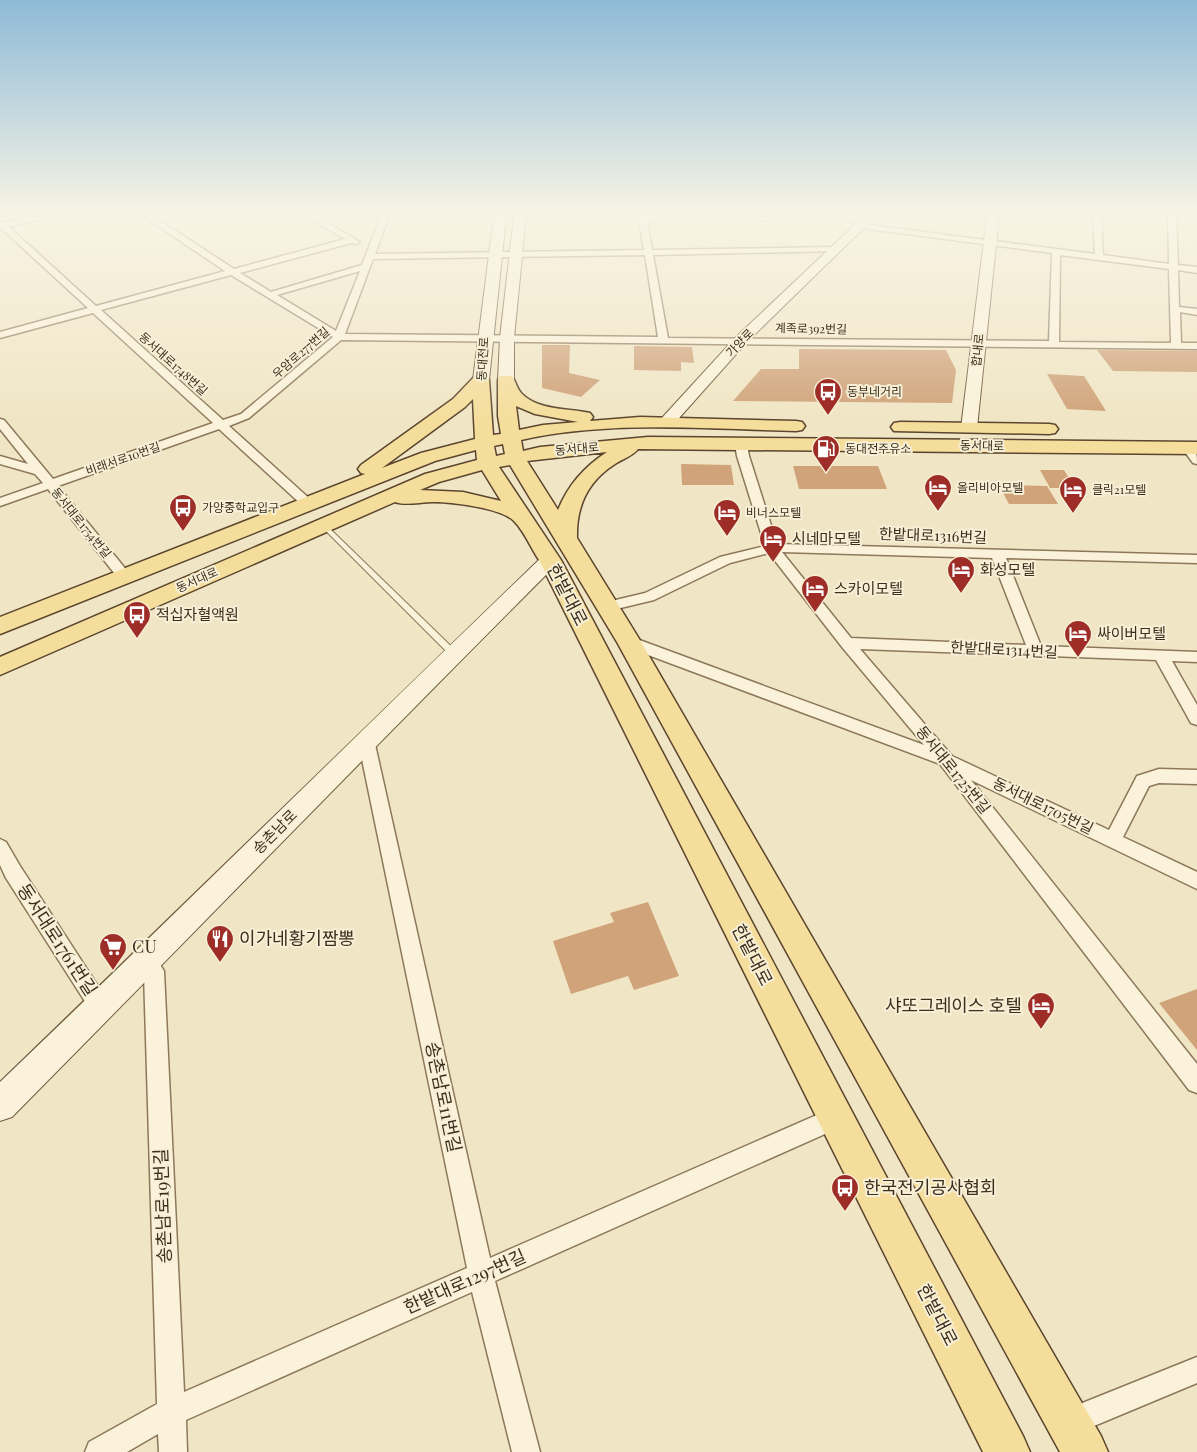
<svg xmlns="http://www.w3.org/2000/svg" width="1197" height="1452" font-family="'Playfair Display','Noto Sans KR',serif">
<rect width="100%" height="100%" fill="#f0e6c5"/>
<path fill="#d0a37a" d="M542,345H570L569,373L600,380L581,397L542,388Z
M634,346L692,347L694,363L681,362V371L634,370Z
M799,349L946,350L956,370L952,403L733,401L761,369H799Z
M1097,350L1197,351V372L1113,371Z
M1047,374L1084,376L1106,411L1067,409Z
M681,464L731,465L734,485H682Z
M793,466H878L887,489H799Z
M1040,470H1064L1075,488H1050Z
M999,485L1047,486L1058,504H1009Z
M648,902L679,976L634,990L628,976L571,994L553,941L614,922L610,913Z
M1197,989V1050L1159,1003Z"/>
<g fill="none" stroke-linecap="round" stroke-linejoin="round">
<defs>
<path id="lane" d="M323,523L325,524L457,652L458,654L457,656H451L321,526V524Z"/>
<path id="street" d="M37,216H53L9,227L96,306L225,271L143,216H153L234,269L345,239L306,216H316L360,242L356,244L351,243L240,273L271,292L362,265L381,216H389L375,254L644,250L638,216H873V220H647L652,250L838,247L842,249L838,251L653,255L668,338L1049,341L1052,253L861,228L857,226L861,224L1095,254L1093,216H1101L1103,255L1169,264L1168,216H1176L1178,265L1197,267V273L1178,270L1179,307L1197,309V315L1180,312L1181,343H1197V349L341,340L249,418L229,426L311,500L313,503L311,506H303L219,429L58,486L128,572L130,575L123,579L118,578L48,489L0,506V498L43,483L35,474L0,464V456L28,464L0,429V419L4,420L53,479L213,423L93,313L0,338V332L88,308L2,229H0V221L5,223ZM645,255L658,337L345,334L373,259ZM1060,255L1169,269L1171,343L1059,342ZM360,271L336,331L277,295ZM231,275L333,337L241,414L223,420L101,310Z
M741,441L747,444L749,456L777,544L1197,555V563L1006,558L1041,646L1197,652V662L1172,661L1197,705V725L1191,723L1156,660L860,649L952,756L1109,830L1137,776L1159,769L1197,770V784L1159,783L1149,786L1123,837L1197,872V889L971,780L1197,1064V1093L1189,1090L940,764L624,646L622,642L624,638H634L924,745L842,647L769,553L730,563L654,600L608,611L603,609L601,606L603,603L645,593L720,557L765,546L737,456L735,444ZM782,552L992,558L1026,645L851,638Z
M1188,445C1197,447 1197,455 1197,464L1193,463L1182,448Z
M366,734L372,736L374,740L490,1258L835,1107L843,1110L846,1118L843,1126L495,1281L540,1452H512L472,1292L186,1420L187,1452H159L158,1434L127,1452H85L89,1442L157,1404L144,973L137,961L140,955L147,952L154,955L164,971L184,1392L467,1268L358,740L360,736Z
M0,839L6,842L20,866L107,1000L110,1007L107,1014L100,1017L93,1014L6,878L0,865Z
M1197,1357V1383L1070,1436L1060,1432L1056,1422L1060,1412Z"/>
<path id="secondary" d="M494,216H506L504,237L489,380L486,383H476L473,380Z
M514,216H526L514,338V380L511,383H501L498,380L500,338Z
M864,216H876L746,343L672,426H660L658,423L660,420L736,337Z
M987,216H999L977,428L975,432H963L961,428Z
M550,554L557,556L560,560L557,564C374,747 194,933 12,1117L0,1121V1082C182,908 361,730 543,556Z"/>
<path id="primary" d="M481,375L487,376L489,380L493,435L501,434L498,416V380L500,376H512C516,382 517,389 522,394C540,411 568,408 590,413L593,417L590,421L640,417L796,421L802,422L805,426L802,430L796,431C705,429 610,420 521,440L523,451L540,447L648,437L1197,442V454L638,449C633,456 622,459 615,464C588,481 576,506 577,538L641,642L1101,1436L1108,1452H1060L617,642L510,465L499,467L561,560L1023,1436L1030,1452H983L539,560C531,548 524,531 514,521C501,508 452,502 433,502C420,502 406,506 395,502L0,675V657L425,474L477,460L476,450L435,461L0,634V617L365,474L361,473L358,469L361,465L453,399L475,376ZM473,399L475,439L421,453L382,468L465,407ZM516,406L535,414L578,422L543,425L519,430ZM503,444L505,454L496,456L494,446ZM607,452C585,466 568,485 558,510L527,461ZM482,470L501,501L463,492L420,490L439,482Z
M900,422L1049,424L1055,425L1058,429L1055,433L1049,434L894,431L891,427L894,423Z"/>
</defs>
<use href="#lane" stroke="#8d785a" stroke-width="2"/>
<use href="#street" stroke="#8d785a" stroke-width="3"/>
<use href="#secondary" stroke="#6f593d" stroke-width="2"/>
<use href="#primary" stroke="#5b452e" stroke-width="3"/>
<use href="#lane" fill="#faf2da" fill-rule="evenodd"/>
<use href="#street" fill="#faf2da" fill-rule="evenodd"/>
<use href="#secondary" fill="#faf2da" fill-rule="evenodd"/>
<use href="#primary" fill="#f5de9c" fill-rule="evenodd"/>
</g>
<linearGradient id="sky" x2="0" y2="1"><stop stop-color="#8ebad7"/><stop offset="0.51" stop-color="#f8f4e5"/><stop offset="1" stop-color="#f8f4e5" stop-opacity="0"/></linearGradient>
<rect width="1197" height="420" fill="url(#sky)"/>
<defs>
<symbol id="bus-pin" viewBox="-11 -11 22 30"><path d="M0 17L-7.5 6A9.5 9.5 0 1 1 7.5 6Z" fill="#9f2d27" stroke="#f7efd6"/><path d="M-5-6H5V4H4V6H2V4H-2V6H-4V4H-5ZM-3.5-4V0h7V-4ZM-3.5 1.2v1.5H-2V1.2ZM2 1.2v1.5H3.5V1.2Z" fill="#fff"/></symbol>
<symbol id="fuel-pin" viewBox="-11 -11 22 30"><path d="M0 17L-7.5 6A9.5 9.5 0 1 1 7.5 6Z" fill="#9f2d27" stroke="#f7efd6"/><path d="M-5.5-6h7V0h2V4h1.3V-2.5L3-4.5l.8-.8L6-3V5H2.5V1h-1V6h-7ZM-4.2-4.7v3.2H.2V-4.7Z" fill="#fff"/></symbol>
<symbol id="hotel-pin" viewBox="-11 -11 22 30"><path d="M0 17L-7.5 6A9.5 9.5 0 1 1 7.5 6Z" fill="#9f2d27" stroke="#f7efd6"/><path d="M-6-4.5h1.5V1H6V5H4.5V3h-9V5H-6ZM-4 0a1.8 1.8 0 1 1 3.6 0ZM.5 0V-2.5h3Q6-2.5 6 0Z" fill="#fff"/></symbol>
<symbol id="restaurant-pin" viewBox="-11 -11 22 30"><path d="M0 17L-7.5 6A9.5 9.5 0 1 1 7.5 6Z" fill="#9f2d27" stroke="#f7efd6"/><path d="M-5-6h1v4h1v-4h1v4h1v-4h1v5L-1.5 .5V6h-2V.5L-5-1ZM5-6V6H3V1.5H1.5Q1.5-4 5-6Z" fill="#fff"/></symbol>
<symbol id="supermarket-pin" viewBox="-11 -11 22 30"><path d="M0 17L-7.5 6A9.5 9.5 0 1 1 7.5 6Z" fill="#9f2d27" stroke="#f7efd6"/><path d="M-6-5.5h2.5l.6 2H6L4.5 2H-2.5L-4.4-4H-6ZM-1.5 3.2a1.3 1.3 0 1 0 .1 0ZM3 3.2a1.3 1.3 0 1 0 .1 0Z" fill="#fff"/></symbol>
</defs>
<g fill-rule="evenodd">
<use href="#bus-pin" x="812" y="376" width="32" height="43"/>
<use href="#fuel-pin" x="810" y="433" width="32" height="43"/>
<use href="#hotel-pin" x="922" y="472" width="32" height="43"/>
<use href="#hotel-pin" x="1057" y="474" width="32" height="43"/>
<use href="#bus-pin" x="167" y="492" width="32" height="43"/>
<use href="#hotel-pin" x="711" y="497" width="32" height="43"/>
<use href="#hotel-pin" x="757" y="523" width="32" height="43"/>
<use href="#hotel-pin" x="945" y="554" width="32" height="43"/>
<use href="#hotel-pin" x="799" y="573" width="32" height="43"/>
<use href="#bus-pin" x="121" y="599" width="32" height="43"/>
<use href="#hotel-pin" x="1062" y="618" width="32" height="43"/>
<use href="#restaurant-pin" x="204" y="923" width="32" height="43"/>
<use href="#supermarket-pin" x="97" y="931" width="32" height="43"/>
<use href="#hotel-pin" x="1025" y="990" width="32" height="43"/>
<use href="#bus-pin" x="829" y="1172" width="32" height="43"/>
</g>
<g text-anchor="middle" stroke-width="4" stroke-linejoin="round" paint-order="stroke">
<g font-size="12" fill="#3c2f1f" stroke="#f7efd6">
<text transform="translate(811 329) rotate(1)" y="4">계족로392번길</text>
<text transform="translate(740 343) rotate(-46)" y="4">가양로</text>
<text transform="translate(978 350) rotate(-84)" y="4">합내로</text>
<text transform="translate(301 353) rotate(-41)" y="4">우암로277번길</text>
<text transform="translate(483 359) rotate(-86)" y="4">동대전로</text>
<text transform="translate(173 364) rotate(42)" y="4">동서대로1748번길</text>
<text transform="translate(982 446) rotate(1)" y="4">동서대로</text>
<text transform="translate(577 449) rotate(-5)" y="4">동서대로</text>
<text transform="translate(123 459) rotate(-19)" y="4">비래서로10번길</text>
<text transform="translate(81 523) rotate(51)" y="4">동서대로1754번길</text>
<text transform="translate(197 580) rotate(-24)" y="4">동서대로</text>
</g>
<g font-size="12" fill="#3c2f1f" stroke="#f7efd6" text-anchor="start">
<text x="847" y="396">동부네거리</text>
<text x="845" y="453">동대전주유소</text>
<text x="957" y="492">올리비아모텔</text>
<text x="1092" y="494">클릭21모텔</text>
<text x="202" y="512">가양중학교입구</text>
<text x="746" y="517">비너스모텔</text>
</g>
<g font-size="15" fill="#3c2f1f" stroke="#f7efd6">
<text transform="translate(933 536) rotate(2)" y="5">한밭대로1316번길</text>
<text transform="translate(1004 650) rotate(3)" y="5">한밭대로1314번길</text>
<text transform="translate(953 770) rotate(51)" y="5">동서대로1725번길</text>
<text transform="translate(1043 806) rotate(26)" y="5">동서대로1705번길</text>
<text transform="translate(275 832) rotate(-45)" y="5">송촌남로</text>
</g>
<g font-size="15" fill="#3c2f1f" stroke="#f7efd6" text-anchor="start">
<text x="792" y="544">시네마모텔</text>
<text x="980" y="575">화성모텔</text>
<text x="834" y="594">스카이모텔</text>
<text x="156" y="620">적십자혈액원</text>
<text x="1097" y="639">싸이버모텔</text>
</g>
<g font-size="18" fill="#3c2f1f" stroke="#f7efd6">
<text transform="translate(567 595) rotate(63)" y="6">한밭대로</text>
<text transform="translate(57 940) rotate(57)" y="6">동서대로1761번길</text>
<text transform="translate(752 955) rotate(63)" y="6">한밭대로</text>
<text transform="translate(443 1097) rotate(78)" y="6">송촌남로11번길</text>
<text transform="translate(163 1206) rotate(-92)" y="6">송촌남로19번길</text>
<text transform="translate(465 1282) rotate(-24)" y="6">한밭대로1297번길</text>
<text transform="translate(937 1315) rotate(63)" y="6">한밭대로</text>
</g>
<g font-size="18" fill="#3c2f1f" stroke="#f7efd6" text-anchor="start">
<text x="239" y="945">이가네황기짬뽕</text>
<text x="132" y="953">CU</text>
<text x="1022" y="1012" text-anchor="end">샤또그레이스 호텔</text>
<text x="864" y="1194">한국전기공사협회</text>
</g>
</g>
</svg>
